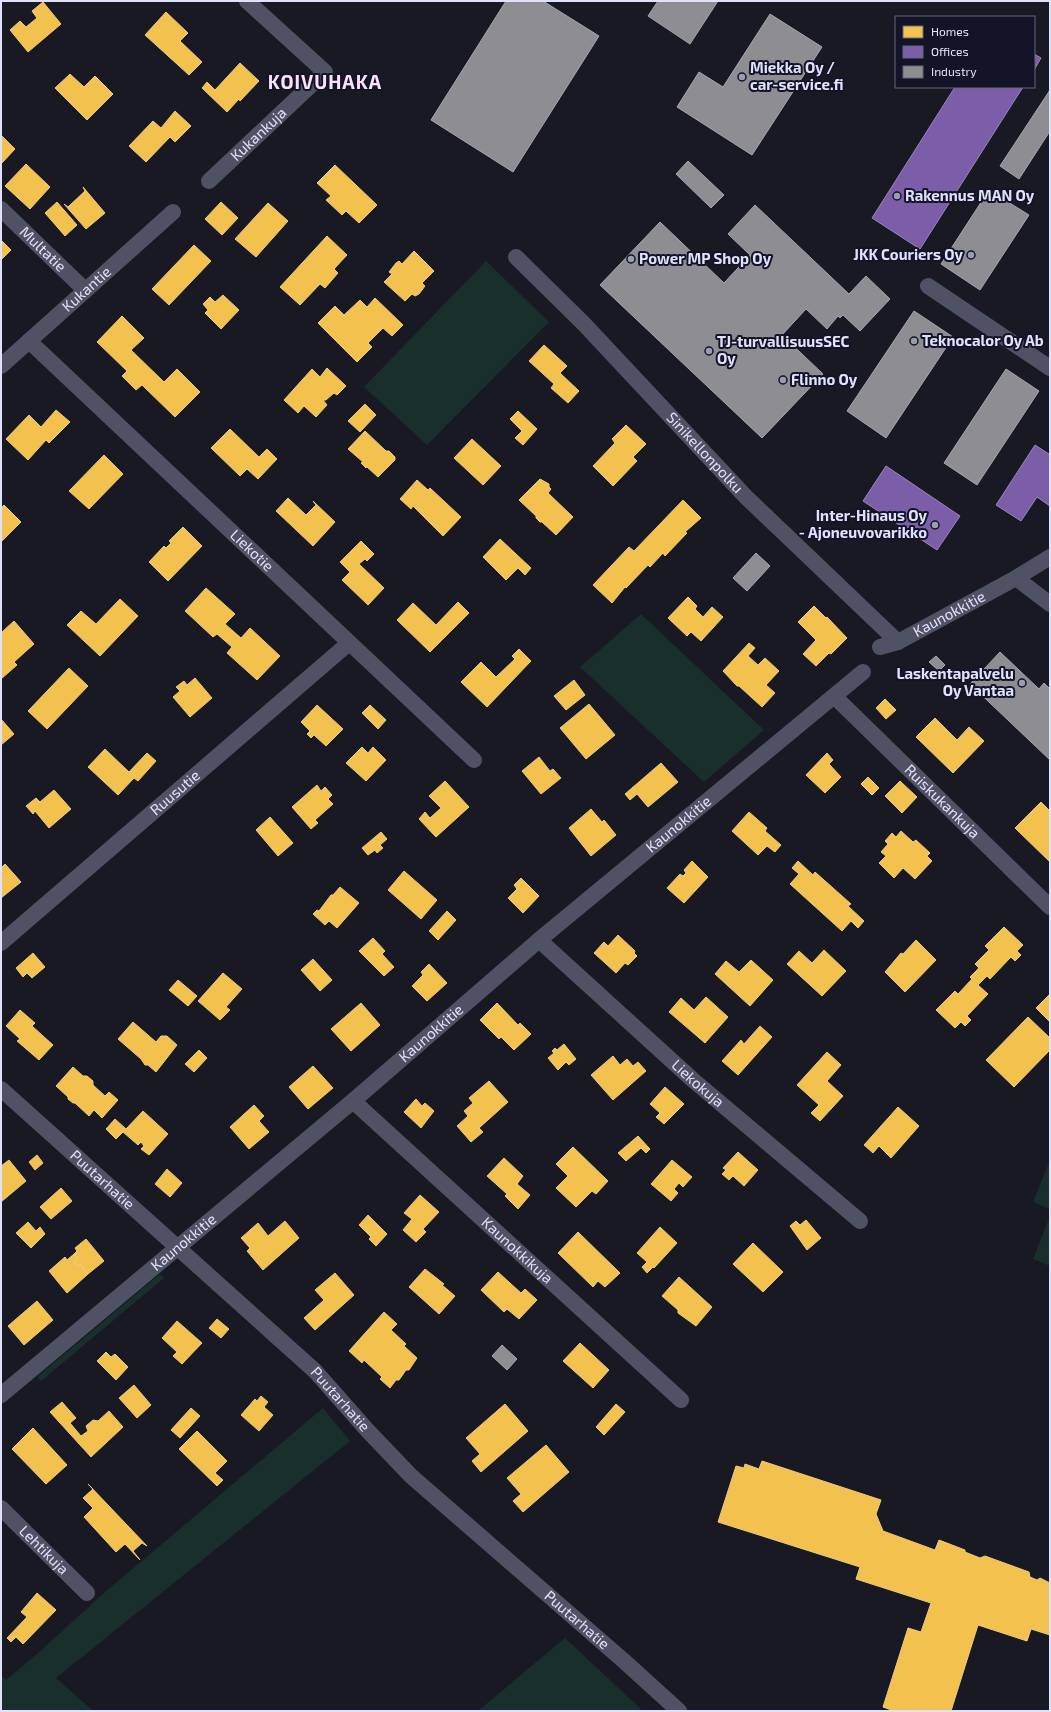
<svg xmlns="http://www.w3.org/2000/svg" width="1051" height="1712" font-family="'Exo 2',sans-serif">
<rect width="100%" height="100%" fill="#191924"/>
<path fill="#182f2c" d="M486,261L549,322L427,445L364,387Z
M641,614L764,730L704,782L580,667Z
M1050,1160V1209L1033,1202Z
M1050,1216V1266L1033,1259Z
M160,1274L164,1278L41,1381L37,1377Z
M323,1408L350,1441L56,1678L93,1711H1V1675L6,1680L37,1654L105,1592Z
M565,1638L643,1711H478Z"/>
<path fill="#f2c14e" stroke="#edcb82" d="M43,2L61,24L28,52L10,30L20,21L26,27L37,18L32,11Z
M166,12L188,33L180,41L202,62L189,75L145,35Z
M240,63L259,81L240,101L239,99L227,112L202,88L207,82L215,90Z
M70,74L84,87L95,76L113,94L87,120L55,88Z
M175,111L191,126L175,142L170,137L146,162L129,146L153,121L161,128Z
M1,135L15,149L1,164Z
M26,164L50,187L30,209L5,186Z
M335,165L377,205L359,223L346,211L342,215L326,200L331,196L317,183Z
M83,187L105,213L86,229L64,204L68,207L85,191Z
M57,202L77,225L65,236L45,213Z
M221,202L238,218L222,235L205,219Z
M268,203L288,221L256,257L235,239Z
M327,236L347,255L334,269L338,273L325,288L320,284L300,305L280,287Z
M1,240L11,250L1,260Z
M194,245L211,261L169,305L152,289Z
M414,251L434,271L422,283L425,286L419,294L415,296L412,294L405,301L384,282L392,274L389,272L396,263L399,261L402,264Z
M223,295L239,310L221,329L205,313L208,310L203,304L210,297L215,302Z
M375,298L403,325L392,336L383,328L368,343L372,347L357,362L318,323L335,306L344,315L360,300L367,307Z
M122,316L144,338L131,350L164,382L177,369L200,392L175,417L142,385L136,390L122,376L127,371L97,342Z
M544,345L567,366L560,373L579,391L568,403L551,388L554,384L529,361Z
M327,368L346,386L337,395L334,393L326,400H323L327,405L316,417L304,406L298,413L284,400L312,369L320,377Z
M365,404L376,415L360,432L348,421Z
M56,410L70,422L49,443L46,440L28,460L6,439L29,415L41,427Z
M518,411L537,429L523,445L515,438L522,431L510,419Z
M626,425L646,444L633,457L637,461L613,486L593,466L615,443L612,439Z
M230,429L259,457L267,449L277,459L258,479L247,469L240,476L211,448Z
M365,431L386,451H389L395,457V460L378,477L367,467L366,468L361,463L363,462L348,449Z
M472,439L501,466L483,485L454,458Z
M104,455L123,474L89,509L69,491Z
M540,479L549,484V487L551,489L548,493L573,517L556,535L542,522H540L536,518V516L519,500Z
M417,480L428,490L430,488L461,517L443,536L413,506L411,509L400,499Z
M288,498L306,515L316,505L313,501L335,522L313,546L276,511Z
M683,500L701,518L685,532L687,533L665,556L663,553L650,567L648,565L626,588L625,587L612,603L593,585L629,547L634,551Z
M4,505L21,522L1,542V508Z
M183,527L202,546L168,581L149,562L164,546L166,548L171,543L169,541Z
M500,539L531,568L525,575L518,568L506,580L483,557Z
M361,541L374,554L367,561L365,559L359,564L384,588L368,605L342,580L350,572L340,562Z
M206,588L235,614L225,624L241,638L250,628L280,656L257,680L227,653L232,647L217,634L213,637L185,611Z
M688,597L697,606L695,609L703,617L712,607L723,617L701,641L691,632L687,636L668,618Z
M120,599L138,616L100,656L67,625L81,611L96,624Z
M458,602L469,613L430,652L397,620L413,603L436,625Z
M814,606L826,618L827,617L847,638L831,654L829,653L816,666L803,654L816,640L798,622Z
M14,621L34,644L14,662L17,665L1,679V633Z
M749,643L755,648L748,656L758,665L765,658L779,671L766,685L775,693L762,707L739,686H737L723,671Z
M519,649L531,661L487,707L461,682L481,662L496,677L515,659L512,656Z
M69,668L88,686L47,729L28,711Z
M195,678L212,698L190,717L173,697L180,691L176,687L184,681L187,685Z
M574,680L585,695L566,710L554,696Z
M885,699L896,710L886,719L876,708Z
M589,704L615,735L586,759L560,728Z
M317,705L343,729L326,746L314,735L311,738L307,734L310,731L301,722Z
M370,705L386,720L378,729L362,713Z
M935,718L957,740L969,727L984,741L953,773L916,737Z
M1,719L14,734L1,745Z
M362,747L368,753L373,747L386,760L366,781L346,763Z
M105,749L129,772L147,753L156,761L138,781L134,778L118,795L88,767Z
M827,753L833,760L829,764L841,777L825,793L806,775Z
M539,757L550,771L553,769L561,778L541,794L522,771Z
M661,763L678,782L648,807L637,794L630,800L625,794Z
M868,777L879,788L872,795L861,784Z
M445,781L469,807L436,837L419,819L425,812L430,818L441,808L429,796Z
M900,781L917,797L902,813L885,796Z
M317,785L321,791L325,787L332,795L328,799L333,804L315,820L318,823L311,829L292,807Z
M54,790L71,809L49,828L35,811L33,814L26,806L36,798L40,802Z
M1041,802L1050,811V862L1015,828Z
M591,809L602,822L604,820L616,835L591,856L569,828Z
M749,812L767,828L765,831L781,845L775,852L767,846L758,855L732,831Z
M270,817L293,843L278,856L256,830Z
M901,831L913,842L916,840L930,853L927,856L932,861L915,879L903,868L894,878L879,863L886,856L881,852L888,844L885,841L892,833L896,837Z
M381,832L387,839L380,845L383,848L377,853L375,850L368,855L362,848Z
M692,861L708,877L684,903L667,888L680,874L683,876L686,873L684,870Z
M798,861L813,875L815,872L851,904L848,906L864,921L858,928L851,921L842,931L790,884L799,874L792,868Z
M5,864L21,882L1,898V868Z
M404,871L437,900L421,919L388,890Z
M521,878L539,896L523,913L508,898L517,889L514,885Z
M340,887L359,903L337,928L329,921L325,925L313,914L317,910L319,911L331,895H333Z
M447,911L456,920L438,940L429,931Z
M1004,927L1023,945L1017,951L1021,955L1015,961L1011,957L990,979L987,976L978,985L988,994L967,1016L971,1020L965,1026L961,1022L955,1028L936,1010L955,991L958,994L972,979L970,977L979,968L975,964L989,950L985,946Z
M618,935L635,951L634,953L637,956L628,965L625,963L616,973L594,953L604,942L608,946Z
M373,938L385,951L382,954L394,967L384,976L359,951Z
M916,940L936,960L905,992L885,972L901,953L903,954Z
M824,950L846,971L822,996L787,964L799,951L812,963Z
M33,953L45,967L32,978L27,973L23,977L16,968Z
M313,959L332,980L320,991L301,970Z
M751,960L773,980L750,1006L715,974L726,961L739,972Z
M429,964L447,983L427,1001L412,986L423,975L421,972Z
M223,973L242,989L226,1007L230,1010L220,1020L198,1001Z
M178,980L197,996L188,1006L169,990Z
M1050,994V1022L1036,1008Z
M706,997L728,1017L705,1043L669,1012L681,998L694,1010Z
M361,1003L380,1025L351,1051L331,1029Z
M497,1003L518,1025L520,1023L531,1034L514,1050L501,1037L499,1039L480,1020Z
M20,1010L35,1023L32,1026L53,1045L39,1060L17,1041L20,1039L6,1026Z
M1028,1017L1050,1038V1050L1014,1087L986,1060Z
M133,1022L156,1042L161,1036H167L177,1045L156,1072L148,1065H145L141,1059L118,1039Z
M760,1026L772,1037L738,1075L722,1061L741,1040L744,1044Z
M564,1044L576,1059L569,1065L566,1062L558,1070L548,1058L554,1053L552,1051L555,1048L557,1050Z
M199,1050L207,1058L194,1072L185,1064Z
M827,1052L841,1065L827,1081L843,1096L820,1121L811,1113L819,1105L797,1085Z
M613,1056L620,1065L627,1059L633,1066L638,1062L646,1071L613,1100L591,1075Z
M313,1066L333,1088L308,1109L289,1087Z
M73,1067L83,1076H87L93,1081V1085L105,1096L109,1092L118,1100L102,1118L94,1110L89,1116L75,1103H73L68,1099V1097L56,1086Z
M489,1081L508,1102L479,1128L483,1132L471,1142L457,1126L468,1116L464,1111L473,1103L469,1098Z
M665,1087L684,1104L664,1124L656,1117L660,1113L650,1104Z
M416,1099L422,1106L425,1103L434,1111L421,1128L404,1112Z
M254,1105L264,1116L259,1121L269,1132L249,1149L230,1127Z
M898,1107L919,1126L891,1158L879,1146L873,1153L864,1145Z
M143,1111L168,1134L149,1155L141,1149L144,1146L141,1142L138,1145L123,1132L116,1139L106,1129L115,1119L126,1129Z
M638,1136L650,1149L646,1153L641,1148L626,1161L618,1153Z
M573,1147L608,1181L596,1194L592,1191L576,1207L556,1188L568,1176L556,1164Z
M738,1152L758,1170L744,1186L733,1176L729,1180L722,1174L726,1170L723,1168Z
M37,1155L43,1163L35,1170L29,1162Z
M504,1158L523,1176L517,1184L530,1195L518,1209L505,1196L507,1194L487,1176Z
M9,1160L26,1181L1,1202V1166Z
M672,1160L692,1177L683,1187L679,1183L674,1189L678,1193L671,1201L651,1184Z
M167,1169L182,1183L170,1197L155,1184Z
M61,1188L72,1201L51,1219L40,1207Z
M420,1195L439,1212L423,1229L426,1232L416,1242L403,1230L412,1219L404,1213Z
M368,1215L387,1234L376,1246L369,1239L371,1237L359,1225Z
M806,1220L821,1238L807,1250L790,1226L796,1221L800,1225Z
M285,1221L299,1238L263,1270L247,1251L250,1248L241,1238L258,1223L268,1236Z
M28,1222L36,1231L40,1227L45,1234L31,1248L16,1233Z
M660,1227L677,1243L654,1268L653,1267L647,1273L642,1267L647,1262L637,1253Z
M578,1232L620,1273L605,1287L598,1281L593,1287L558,1253Z
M86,1239L104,1261L88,1274L80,1264L77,1266L74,1263L78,1259L74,1254L77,1251L75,1248Z
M753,1243L783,1272L763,1292L733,1264Z
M74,1254L78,1259L74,1263L77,1266L80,1264L88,1274L67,1293L49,1271L65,1257L67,1260Z
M425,1269L444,1284L442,1285L455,1296L439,1314L409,1287Z
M498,1272L521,1293L525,1289L537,1300L519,1319L507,1309L504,1312L481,1290Z
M335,1273L354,1295L315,1330L304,1318L324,1300L315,1290Z
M679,1277L712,1307L696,1326L678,1313V1310L662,1296Z
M37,1301L53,1320L24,1345L8,1326Z
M384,1312L397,1324L391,1330L406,1344L404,1346L417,1358L409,1370H406L399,1380H396L390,1388L380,1379L382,1377L364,1360L362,1363L349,1351Z
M217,1319L229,1329L221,1338L209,1328Z
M177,1321L202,1343L182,1364L173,1356L177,1352L162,1338Z
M580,1343L609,1370L593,1388L563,1361Z
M106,1352L111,1357L115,1354L128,1367L116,1380L97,1361Z
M134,1385L151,1405L137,1418L119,1398Z
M261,1396L268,1402L264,1407L273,1415L259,1431L241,1415L255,1399L257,1401Z
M62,1402L76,1418L70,1423L81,1436L88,1431L86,1426L93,1420L98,1421L109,1411L123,1427L91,1457L50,1412Z
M505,1404L528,1431L481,1472L472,1461L480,1454L466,1438Z
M616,1404L625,1412L604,1435L596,1427Z
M191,1408L200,1416L180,1438L171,1430Z
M33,1428L67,1465L46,1484L12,1449Z
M197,1431L227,1461L215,1473L223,1480L217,1486L179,1449Z
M546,1445L569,1472L523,1512L513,1501L521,1494L507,1478Z
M762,1461L881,1500L876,1514L883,1531L935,1550L939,1540L965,1550V1552L980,1558L985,1556L1029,1572L1030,1577L1037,1580L1040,1578L1050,1583V1635L1031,1629L1027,1641L978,1625L951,1711H894L883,1707L908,1628L921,1632L931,1603L856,1579L860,1567L718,1522L736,1466L744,1468L745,1464L759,1469Z
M88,1484L147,1546L142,1543L133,1551L140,1560L125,1544L116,1552L84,1517L93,1508L83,1498L93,1489Z
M37,1593L56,1610L23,1644L16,1637L11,1642L7,1638L27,1617L21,1612Z"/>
<path fill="#7b5ea7" stroke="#9986c0" d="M1034,54L1041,58L1034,70Z
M955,87H1023L920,249L872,218Z
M1035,445L1049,454L1050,452V506L1037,497L1021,521L996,505Z
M886,466L960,516L937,550L863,501Z"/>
<path fill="#8d8d92" stroke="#a6a6b2" d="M506,1H543L599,36L513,172L431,120Z
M658,1H718L690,44L648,16Z
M770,14L822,47L752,155L677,107L699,72L723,87Z
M1050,90V131L1019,179L1000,166Z
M688,161L724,195L711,208L676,174Z
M989,190L1029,215L980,290L941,264Z
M755,205L849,294L866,276L890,299L860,331L843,315L840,318L838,316L827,329L806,309L782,335L823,374L762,438L600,285L660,222L724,283L750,255L728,234Z
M914,311L953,337L886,438L847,411Z
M1006,369L1039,391L977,485L944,463Z
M756,553L770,566L747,591L733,578Z
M1000,652L1039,689L1044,683L1050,689V760L970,684Z
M936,656L945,665L939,671L929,662Z
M502,1345L517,1359L507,1370L492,1356Z"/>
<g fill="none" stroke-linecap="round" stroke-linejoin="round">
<g stroke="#4f5264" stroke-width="16">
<path id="s1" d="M209,181L325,72L247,1"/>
<path id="s2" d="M1,209L85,290"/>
<path id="s3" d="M516,257L584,324L746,497L898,642"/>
<path d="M928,286L1050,368"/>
<path id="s4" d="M29,341L474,760"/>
<path id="s5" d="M1,366L173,212"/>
<path d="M1050,557L1016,578L1050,604"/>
<path id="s6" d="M880,647L898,642L1016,578"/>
<path id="s7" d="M834,696L1050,907"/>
<path id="s8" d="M539,940L693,1080L860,1221"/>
<path id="s9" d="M1,943L349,643"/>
<path id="s10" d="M1,1089L315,1371L368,1431L411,1476L624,1661L679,1711"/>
<path id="s11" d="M353,1101L681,1400"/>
<path id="s12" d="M1,1395L353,1101L539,940L863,672"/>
<path id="s13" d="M1,1508L87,1593"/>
</g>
</g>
<g fill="#9a9cb0" stroke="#141429" stroke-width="1.5">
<circle cx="742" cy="77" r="4"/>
<circle cx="897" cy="196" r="4"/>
<circle cx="971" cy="255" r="4"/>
<circle cx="631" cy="259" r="4"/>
<circle cx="914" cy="341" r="4"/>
<circle cx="709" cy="351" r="4"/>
<circle cx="783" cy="380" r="4"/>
<circle cx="935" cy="525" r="4"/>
<circle cx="1022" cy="683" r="4"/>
</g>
<g text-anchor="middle" stroke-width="4" stroke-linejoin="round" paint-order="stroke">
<g font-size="15" font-weight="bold" fill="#e0e2fb" stroke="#141429" text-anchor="start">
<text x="750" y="73">Miekka Oy /<tspan x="750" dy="17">car-service.fi</tspan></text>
<text x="905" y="201">Rakennus MAN Oy</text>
<text x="963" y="260" text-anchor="end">JKK Couriers Oy</text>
<text x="639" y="264">Power MP Shop Oy</text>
<text x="922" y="346">Teknocalor Oy Ab</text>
<text x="717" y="347">TJ-turvallisuusSEC<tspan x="717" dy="17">Oy</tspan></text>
<text x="791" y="385">Flinno Oy</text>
<text x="927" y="521" text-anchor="end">Inter-Hinaus Oy<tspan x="927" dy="17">- Ajoneuvovarikko</tspan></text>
<text x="1014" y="679" text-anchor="end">Laskentapalvelu<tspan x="1014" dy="17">Oy Vantaa</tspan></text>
</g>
<g font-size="15" fill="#e0e2fb" stroke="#141429">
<text dy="5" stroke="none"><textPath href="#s1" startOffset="68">Kukankuja</textPath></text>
<text dy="5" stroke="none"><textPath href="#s2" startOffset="58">Multatie</textPath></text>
<text dy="5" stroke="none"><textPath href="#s5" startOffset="115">Kukantie</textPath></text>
<text dy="5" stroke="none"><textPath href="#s3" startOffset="272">Sinikellonpolku</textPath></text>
<text dy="5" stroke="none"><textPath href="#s4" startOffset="306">Liekotie</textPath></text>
<text dy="5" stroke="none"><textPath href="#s6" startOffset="77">Kaunokkitie</textPath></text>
<text dy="5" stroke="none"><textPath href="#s9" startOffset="230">Ruusutie</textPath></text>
<text dy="5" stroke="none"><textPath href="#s7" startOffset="151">Ruiskukankuja</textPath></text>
<text dy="5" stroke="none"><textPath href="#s12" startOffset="886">Kaunokkitie</textPath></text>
<text dy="5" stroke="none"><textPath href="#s12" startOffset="562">Kaunokkitie</textPath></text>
<text dy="5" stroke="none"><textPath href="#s8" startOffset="214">Liekokuja</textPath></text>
<text dy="5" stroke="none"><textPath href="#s10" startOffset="136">Puutarhatie</textPath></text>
<text dy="5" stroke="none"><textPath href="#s12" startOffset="238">Kaunokkitie</textPath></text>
<text dy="5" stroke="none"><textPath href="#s11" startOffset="222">Kaunokkikuja</textPath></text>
<text dy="5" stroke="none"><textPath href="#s10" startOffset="460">Puutarhatie</textPath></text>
<text dy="5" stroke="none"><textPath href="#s13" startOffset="60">Lehtikuja</textPath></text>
<text dy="5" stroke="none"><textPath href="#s10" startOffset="784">Puutarhatie</textPath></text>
</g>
<g font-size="19" font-weight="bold" letter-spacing="1" fill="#fce2f7" stroke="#141429">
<text x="325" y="89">KOIVUHAKA</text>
</g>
</g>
<rect width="1051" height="1712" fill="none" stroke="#e0e2fb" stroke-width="4"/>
<rect x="895" y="16" width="140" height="72" fill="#141429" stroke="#66667d"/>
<rect x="903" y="26" width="20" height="12" fill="#f2c14e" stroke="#66667d"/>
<text x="931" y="36" font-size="12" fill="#e0e2fb">Homes</text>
<rect x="903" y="46" width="20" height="12" fill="#7b5ea7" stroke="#66667d"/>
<text x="931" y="56" font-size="12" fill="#e0e2fb">Offices</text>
<rect x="903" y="66" width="20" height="12" fill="#8d8d92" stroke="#66667d"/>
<text x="931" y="76" font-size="12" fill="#e0e2fb">Industry</text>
</svg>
